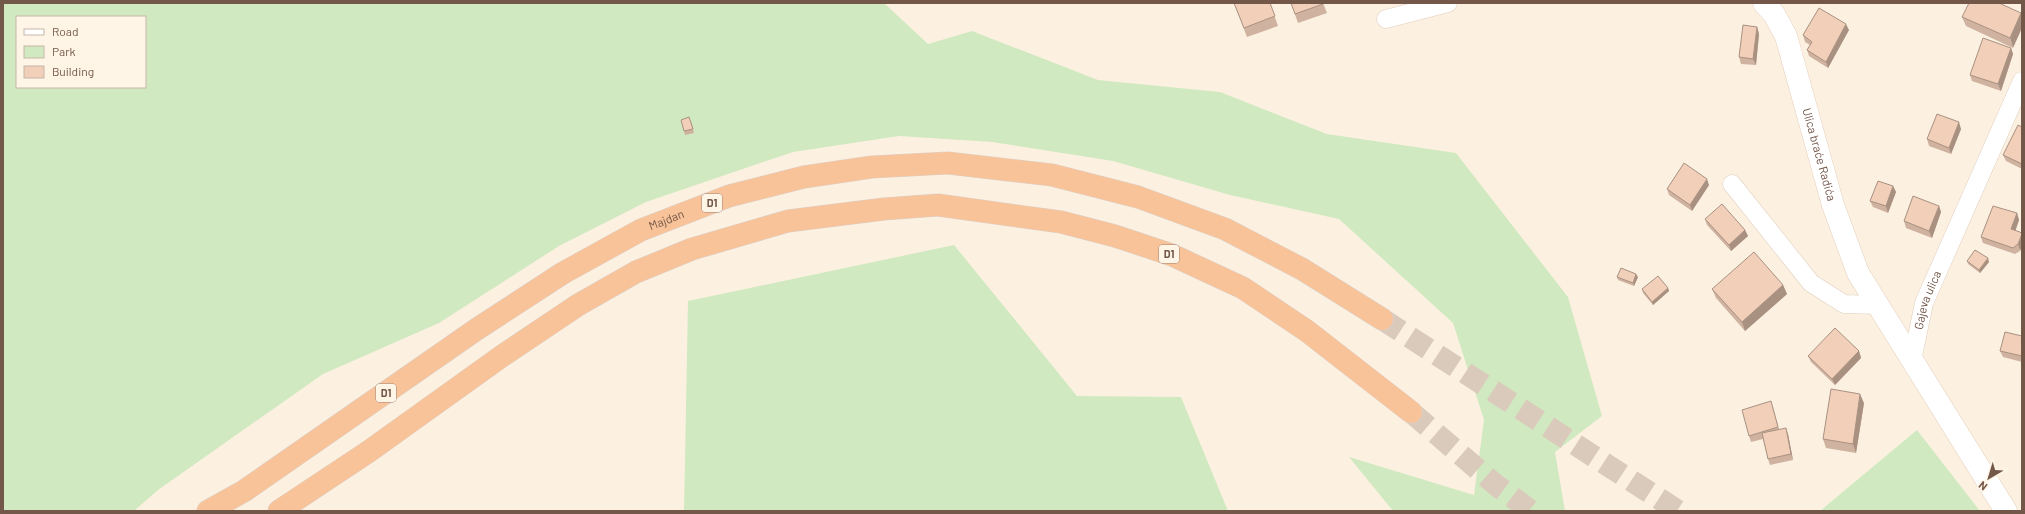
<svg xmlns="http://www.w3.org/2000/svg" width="2025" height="514" font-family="Barlow,sans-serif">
<rect width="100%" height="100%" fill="#fcf1e1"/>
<path fill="#d1e9c0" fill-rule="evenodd" d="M3,3H884L928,44L972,31L1098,80L1220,92L1327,134L1456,153L1568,297L1602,416L1555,452L1565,511H1393L1349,457L1474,495L1484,420L1453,323L1339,219L1230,195L1113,161L992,142L899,136L793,152L646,202L559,246L439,323L323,374L158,490L134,511H3ZM17,17H145V87H17Z
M954,245L1077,396L1181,397L1228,511H684L688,301Z
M1917,430L1980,511H1820Z"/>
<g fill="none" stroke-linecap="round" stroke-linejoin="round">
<path stroke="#dacabb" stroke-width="22" stroke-dasharray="22 11" stroke-linecap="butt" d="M1382,319L1678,511
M1411,412L1496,485L1531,511"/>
<defs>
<g id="minor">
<path d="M1386,19L1448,3"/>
<path d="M1732,184L1811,283L1844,304L1878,305"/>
<path id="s1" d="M1912,361L1924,303L2022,81"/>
</g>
<g id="secondary">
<path id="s2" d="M1764,3L1774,14L1786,36L1833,205L1858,273L2006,511"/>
</g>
<g id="trunk">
<path id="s3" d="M208,511L244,491L477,329L563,273L641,230L729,196L804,177L872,167L948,163L1052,175L1138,197L1225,229L1302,269L1382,319"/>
<path d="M279,511L368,452L502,356L578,305L636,272L692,249L788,221L884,209L938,205L1061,222L1115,236L1172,255L1243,288L1307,331L1411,412"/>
</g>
</defs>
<use href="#minor" stroke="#e0cdbd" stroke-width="19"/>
<use href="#secondary" stroke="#e5cebb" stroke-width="23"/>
<use href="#trunk" stroke="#dbd3d0" stroke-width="23"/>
<use href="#minor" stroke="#fff" stroke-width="18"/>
<use href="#secondary" stroke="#fff" stroke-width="22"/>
<use href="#trunk" stroke="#f8c399" stroke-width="22"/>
</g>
<path fill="#cfb29f" d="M1234,3H1270L1278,26L1247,37Z
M1291,3H1323L1327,13L1298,23Z
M1999,3L2013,48L1966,26L1962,17Z
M1757,27L1759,34L1756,65L1741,64L1739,57Z
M1849,30L1828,68L1809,56L1807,50L1810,45L1805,42L1803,35Z
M2011,48L2013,54L2001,91L1972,81L1970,75Z
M691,121L694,133L685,135L684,131Z
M2022,127V169L2006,161L2003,155Z
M1961,129L1951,154L1929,146L1927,139Z
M1709,185L1692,211L1669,195L1667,189Z
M1893,186L1896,192L1888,213L1873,207L1870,201Z
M1939,206L1941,212L1932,238L1906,228L1904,221Z
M2017,213L2019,220L2015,230L2020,251L2015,254L1983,243L1981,237Z
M1705,219L1745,230L1748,236L1731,251L1707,225Z
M1967,261L1989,262L1980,273L1968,264Z
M1617,277H1638L1634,286L1618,280Z
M1783,285L1787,294L1745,331L1716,298L1712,289Z
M1668,288L1669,291L1653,305L1643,293L1642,289Z
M2022,336V362L2003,357L2000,351Z
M1859,351L1861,358L1835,385L1811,362L1808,356Z
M1864,403L1856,453L1826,448L1823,439Z
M1773,407L1779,429L1788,434L1793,460L1770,465L1768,459L1763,439L1751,442L1749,436Z"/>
<path fill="#a99182" d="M2021,13L2022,15V28L2013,48L2010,38Z
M1846,24L1849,30L1828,68L1826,62Z
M1757,27L1759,34L1756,65L1753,59Z
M2011,48L2013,54L2001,91L1998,84Z
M1959,122L1961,129L1951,154L1949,148Z
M1707,179L1709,185L1692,211L1690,205Z
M1893,186L1896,192L1888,213L1886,206Z
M1939,206L1941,212L1932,238L1929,231Z
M2017,213L2019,220L2014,235L2011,229Z
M1745,230L1748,236L1731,251L1729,245Z
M2022,234V247L2020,251L2018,244Z
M1988,258L1989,262L1980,273L1979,270Z
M1636,274L1638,277L1634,286L1633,283Z
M1783,285L1787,294L1745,331L1742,322Z
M1668,288L1669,291L1653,305L1652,302Z
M1859,351L1861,358L1835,385L1832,379Z
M1860,394L1864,403L1856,453L1853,444Z
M1786,428L1788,434L1793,460L1791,454Z"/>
<path fill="#f1cfb9" stroke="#a99182" d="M1234,3H1270L1275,16L1244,28Z
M1291,3H1323V4L1295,14Z
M1969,3H1999L2021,13L2010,38L1962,17Z
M1819,8L1846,24L1826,62L1807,50L1812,42L1803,35Z
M1743,25L1757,27L1753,59L1739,57Z
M1983,38L2011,48L1998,84L1970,75Z
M1937,114L1959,122L1949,148L1927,139Z
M689,117L693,129L684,131L681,120Z
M2018,125L2022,127V164L2003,155Z
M1684,163L1707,179L1690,205L1667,189Z
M1878,181L1893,186L1886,206L1870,201Z
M1913,196L1939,206L1929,231L1904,221Z
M1722,204L1745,230L1729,245L1705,219Z
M1993,206L2017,213L2011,229L2020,232L2022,234L2018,244L2013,248L1981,237Z
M1975,250L1988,258L1979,270L1967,261Z
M1754,252L1783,285L1742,322L1712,289Z
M1621,268L1636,274L1633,283L1617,277Z
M1658,276L1668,288L1652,302L1642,289Z
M1835,328L1859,351L1832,379L1808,356Z
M2005,332L2022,336V356L2000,351Z
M1831,389L1860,394L1853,444L1823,439Z
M1771,401L1778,427L1749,436L1742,410Z
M1786,428L1791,454L1768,459L1762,433Z"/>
<g text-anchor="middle" stroke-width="3" stroke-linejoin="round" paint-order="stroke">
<g fill="#fff5e7" stroke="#9d8678" stroke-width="1">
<rect x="702" y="194" width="20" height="18" rx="3"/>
<rect x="1159" y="245" width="20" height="18" rx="3"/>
<rect x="376" y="384" width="20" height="18" rx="3"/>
</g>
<g font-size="11" font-weight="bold" fill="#735749">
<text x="712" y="207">D1</text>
<text x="1169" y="258">D1</text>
<text x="386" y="397">D1</text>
</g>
<g font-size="12" fill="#735749" stroke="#fff5e7">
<text dy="4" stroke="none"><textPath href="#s2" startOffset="163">Ulica braće Radića</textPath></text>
<text dy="4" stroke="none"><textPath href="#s3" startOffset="544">Majdan</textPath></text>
<text dy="4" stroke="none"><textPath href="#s1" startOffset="63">Gajeva ulica</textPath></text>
</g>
</g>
<rect width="2025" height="514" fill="none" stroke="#735749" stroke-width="8"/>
<rect x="16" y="16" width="130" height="72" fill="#fff5e7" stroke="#c7b6a8"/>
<rect x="24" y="29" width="20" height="6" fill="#ffffff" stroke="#c7b6a8"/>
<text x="52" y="36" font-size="12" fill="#735749">Road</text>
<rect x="24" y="46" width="20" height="12" fill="#d1e9c0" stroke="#c7b6a8"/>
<text x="52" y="56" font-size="12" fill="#735749">Park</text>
<rect x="24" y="66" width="20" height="12" fill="#f1cfb9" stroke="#c7b6a8"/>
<text x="52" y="76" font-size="12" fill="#735749">Building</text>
<g transform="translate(1989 478) rotate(218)" stroke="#fff5e7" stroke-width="3" paint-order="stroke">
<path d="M0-3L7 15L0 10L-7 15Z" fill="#735749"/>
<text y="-6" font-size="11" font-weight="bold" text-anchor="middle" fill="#735749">N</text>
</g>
</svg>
